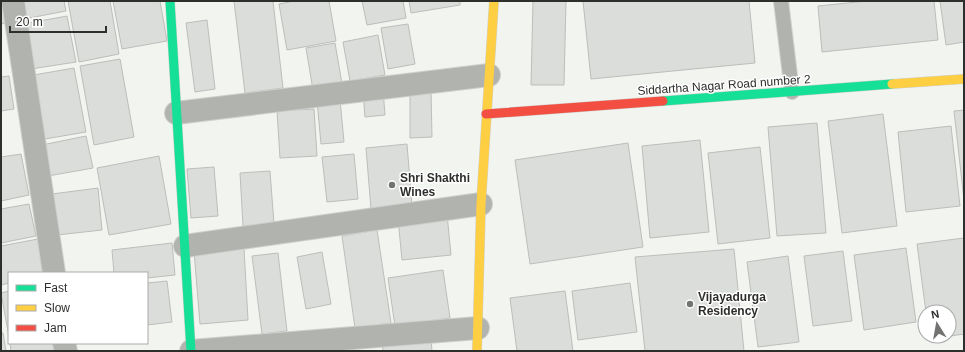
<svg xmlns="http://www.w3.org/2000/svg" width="965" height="352" font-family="Arial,sans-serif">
<rect width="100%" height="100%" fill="#f2f4f0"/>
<path fill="#dbddda" stroke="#bdbebb" d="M1,1H7L10,22L1,24Z
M20,1H64L66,11L24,19Z
M68,1H110L119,54L79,62Z
M113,1H160L167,41L122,49Z
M234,1H273L283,88L245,93Z
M294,1H329L336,41L287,50L279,4Z
M362,1H403L406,18L367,25Z
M409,1H460V5L411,13Z
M533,1H566L564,85H531Z
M583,1H749L755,63L591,79Z
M867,1H934L938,40L822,52L818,6Z
M940,1H964V42L946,45Z
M67,16L76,62L31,69L23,24Z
M207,20L215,89L195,92L186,23Z
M408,24L415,64L388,69L381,28Z
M378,35L385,75L350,81L343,42Z
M335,43L342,84L313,90L306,48Z
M120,59L134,137L94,145L80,66Z
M74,68L86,132L39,140L28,76Z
M9,76L14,109L1,111V77Z
M383,90L385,115L365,117L363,91Z
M410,91H431L432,137L410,138Z
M340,99L344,142L321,144L317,101Z
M314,109L317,156L280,158L277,111Z
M964,110V200L954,111Z
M883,114L897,226L842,233L828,121Z
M817,123L826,233L777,236L768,127Z
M951,126L960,206L906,212L898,132Z
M86,136L93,168L48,176L42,145Z
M700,140L709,232L650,238L642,146Z
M628,143L643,247L530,264L515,160Z
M407,144L412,206L371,209L366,148Z
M760,147L770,238L718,244L708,153Z
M21,154L29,195L1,201V157Z
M354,154L358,199L327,202L322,157Z
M159,156L171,224L109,235L97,168Z
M214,167L218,216L191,218L187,169Z
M270,171L274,224L243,226L240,173Z
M98,188L102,230L57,235L52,194Z
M29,204L36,236L1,243V209Z
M447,214L451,255L402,260L398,219Z
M377,230L391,323L355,328L342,236Z
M964,238V334L930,339V336H949V312H926L917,244Z
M38,239L44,273H9V283L1,285V246Z
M172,243L175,275L147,278V273H114L112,250Z
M244,248L248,320L200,324L194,251Z
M906,248L916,322L864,330L854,255Z
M734,249L744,351H645L635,257Z
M843,251L852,321L813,326L804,256Z
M322,252L331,304L306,309L297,257Z
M278,253L287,331L262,334L252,256Z
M788,256L799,342L758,347L747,262Z
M443,270L450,318L395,326L388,278Z
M167,281L172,322L147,325V283Z
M630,283L637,332L578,340L572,291Z
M9,291V337L1,293Z
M565,291L573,351H517L510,298Z
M1,333H3L6,351H1Z
M431,339L432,351H383L382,341Z
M10,343H53L54,351H11Z"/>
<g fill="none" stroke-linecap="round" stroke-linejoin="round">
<defs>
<path id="lane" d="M781,1L792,92"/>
<path id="street" d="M13,1L54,273
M176,113L489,75
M185,246L481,204
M64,343L66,351
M191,351L478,328"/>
<path id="fast" d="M170,1L191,351
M663,101L892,84"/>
<path id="slow" d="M892,84L964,79
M477,351L481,204L494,1"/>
<path id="jam" d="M486,114L663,101"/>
</defs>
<use href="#lane" stroke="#cfd0ce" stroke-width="16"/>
<use href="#street" stroke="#cfd0ce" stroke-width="24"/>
<use href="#fast" stroke="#cfd0ce" stroke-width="10"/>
<use href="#slow" stroke="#cfd0ce" stroke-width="10"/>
<use href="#jam" stroke="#cfd0ce" stroke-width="10"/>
<use href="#lane" stroke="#b1b3ae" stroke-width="14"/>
<use href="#street" stroke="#b1b3ae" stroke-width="22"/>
<use href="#fast" stroke="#16e098" stroke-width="9"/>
<use href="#slow" stroke="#ffcf43" stroke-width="9"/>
<use href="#jam" stroke="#f24e42" stroke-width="9"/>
</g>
<g fill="#737371" stroke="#fff" stroke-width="1.5">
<circle cx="392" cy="185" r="4"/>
<circle cx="690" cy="304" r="4"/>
</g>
<g text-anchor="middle" stroke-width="3" stroke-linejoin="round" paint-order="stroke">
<g font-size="12" fill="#2e2e2c" stroke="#fff">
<text transform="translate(724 85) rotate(-4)" y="4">Siddartha Nagar Road number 2</text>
</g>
<g font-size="12" font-weight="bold" fill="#2e2e2c" stroke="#fff" text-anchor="start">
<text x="400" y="182">Shri Shakthi<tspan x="400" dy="14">Wines</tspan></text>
<text x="698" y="301">Vijayadurga<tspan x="698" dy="14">Residency</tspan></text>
</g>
</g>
<rect width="965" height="352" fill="none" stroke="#2e2e2c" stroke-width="4"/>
<rect x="8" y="272" width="140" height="72" fill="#ffffff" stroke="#ababab"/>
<rect x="16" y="285" width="20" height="6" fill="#16e098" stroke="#ababab"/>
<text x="44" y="292" font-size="12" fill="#2e2e2c">Fast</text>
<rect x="16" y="305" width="20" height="6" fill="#ffcf43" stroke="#ababab"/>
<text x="44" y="312" font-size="12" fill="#2e2e2c">Slow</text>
<rect x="16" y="325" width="20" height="6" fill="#f24e42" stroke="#ababab"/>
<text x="44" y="332" font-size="12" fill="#2e2e2c">Jam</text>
<g transform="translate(937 324) rotate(349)"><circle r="19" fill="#ffffff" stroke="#ababab"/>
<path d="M0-3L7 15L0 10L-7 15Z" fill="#737371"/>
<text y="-6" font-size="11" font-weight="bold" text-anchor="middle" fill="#2e2e2c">N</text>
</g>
<path d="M10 26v6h96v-6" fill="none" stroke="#2e2e2c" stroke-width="2"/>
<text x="16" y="26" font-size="12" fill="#2e2e2c" stroke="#ffffff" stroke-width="3" paint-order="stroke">20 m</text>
</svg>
